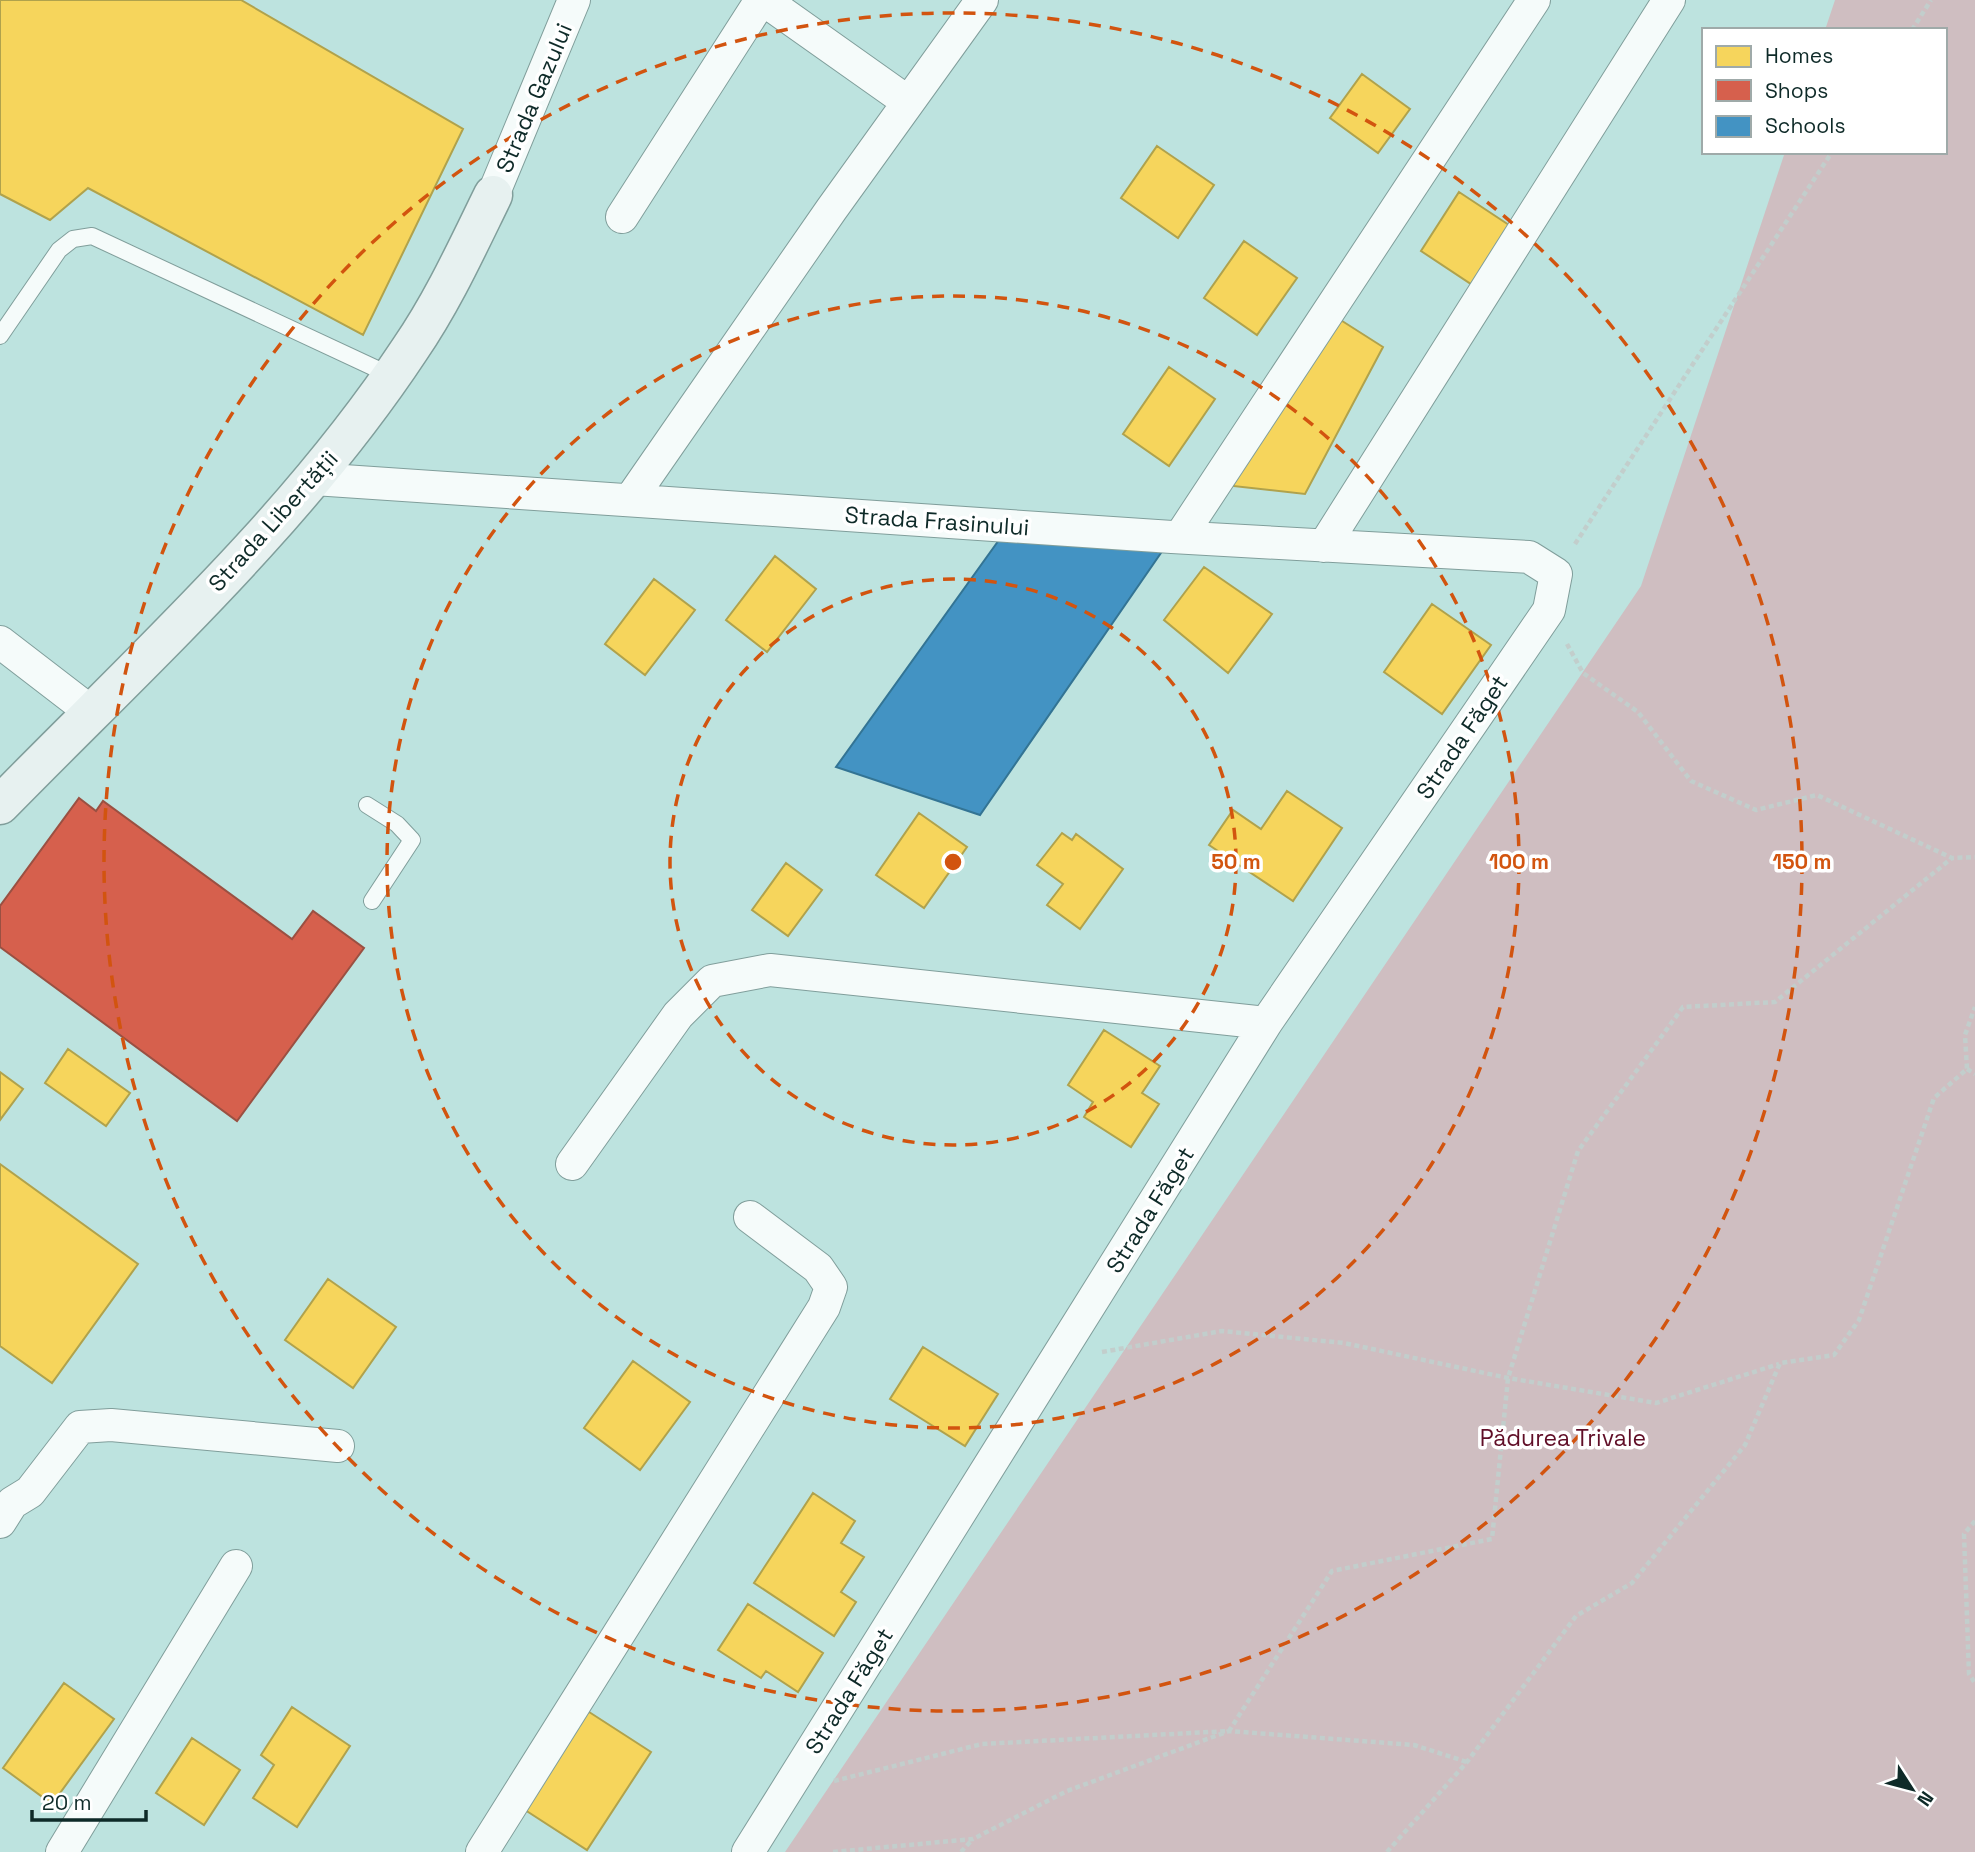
<svg xmlns="http://www.w3.org/2000/svg" width="1975" height="1852" font-family="'Space Grotesk',sans-serif">
<rect width="100%" height="100%" fill="#bde3df"/>
<path fill="#cfbec1" d="M1835,0H1975V1852H785L1641,586L1785,152H1945V30H1825Z"/>
<path fill="#f6d55c" stroke="#b0a24c" stroke-width="2" d="M0,0H241L463,129L363,335L88,188L50,220L0,194Z
M1362,74L1410,109L1378,153L1330,118Z
M1157,146L1214,185L1178,238L1121,198Z
M1459,192L1515,229L1477,288L1421,251Z
M1244,241L1297,278L1257,335L1204,298Z
M1328,312L1383,347L1305,494L1215,484Z
M1169,367L1215,399L1169,466L1123,434Z
M775,556L816,589L767,652L726,620Z
M1204,567L1272,614L1228,673L1164,620Z
M654,579L695,610L645,675L605,644Z
M1432,604L1491,645L1442,714L1384,672Z
M1287,791L1342,828L1293,901L1209,845L1233,810L1261,829Z
M919,813L967,847L924,908L876,875Z
M1062,833L1072,840L1076,834L1123,869L1080,929L1047,905L1063,884L1037,865Z
M786,863L822,890L788,936L752,910Z
M1104,1030L1160,1066L1142,1093L1159,1104L1131,1147L1084,1117L1093,1102L1068,1085Z
M68,1049L130,1093L106,1126L45,1083Z
M0,1072L23,1089L0,1120Z
M0,1164L138,1264L52,1383L0,1346Z
M328,1279L396,1327L353,1388L285,1340Z
M923,1347L998,1394L965,1446L890,1399Z
M633,1361L690,1402L640,1470L584,1428Z
M813,1493L855,1521L841,1543L864,1557L841,1592L856,1602L834,1636L754,1583Z
M748,1604L823,1653L798,1692L766,1671L761,1678L718,1650Z
M64,1683L114,1719L52,1804L3,1768Z
M292,1707L350,1746L297,1827L253,1798L274,1765L261,1755Z
M586,1710L651,1752L587,1850L522,1808Z
M192,1738L240,1770L204,1825L156,1793Z"/>
<path fill="#d6604d" stroke="#9a5042" stroke-width="2" d="M79,798L96,811L103,801L292,939L313,911L364,948L237,1121L0,947V906Z"/>
<path fill="#4393c3" stroke="#337494" stroke-width="2" d="M1004,533L1172,537L980,815L836,767Z"/>
<g fill="none" stroke-linecap="round" stroke-linejoin="round">
<defs>
<path id="lane" d="M0,336L59,250L73,239L92,236L392,376
M367,805L397,824L412,840L372,901"/>
<path id="street" d="M764,0L908,102
M493,195L574,0
M622,217L761,0
M314,479L1172,537L1529,557L1556,574L1549,610L1266,1023L748,1852
M630,500L831,210L982,0
M1180,537L1534,0
M1324,546L1669,0
M0,642L91,712
M572,1164L678,1015L712,981L770,970L1266,1023
M0,1522L12,1503L30,1492L80,1427L111,1425L338,1446
M62,1852L236,1566
M482,1852L824,1307L831,1287L818,1268L750,1217"/>
<path id="secondary" d="M0,805C143,659 297,520 410,349C443,301 467,248 493,195"/>
</defs>
<use href="#lane" stroke="#809e9b" stroke-width="18"/>
<use href="#street" stroke="#809e9b" stroke-width="34"/>
<use href="#secondary" stroke="#809e9b" stroke-width="41"/>
<path stroke="#c2cecc" stroke-width="4.5" stroke-dasharray="5 3.5" stroke-linecap="butt" d="M1912,30L1931,0
M1575,544L1832,152
M1567,644L1583,673L1638,712L1691,781L1756,810L1817,795L1952,858L1975,857
M1967,1069L1975,1074
M1102,1352L1222,1331L1344,1343L1508,1378L1656,1403L1779,1364
M1975,1521L1964,1534L1969,1674L1975,1683
M834,1781L982,1744L1229,1731L1332,1571L1492,1539L1508,1378L1578,1151L1683,1007L1775,1002L1952,858
M833,1852L973,1839L1067,1791L1229,1731L1414,1745L1467,1762
M961,1852L972,1840
M1387,1852L1467,1762L1576,1616L1632,1583L1745,1445L1780,1363L1834,1355L1859,1320L1934,1098L1967,1069L1965,1035L1975,1007"/>
<use href="#lane" stroke="#f5fbfa" stroke-width="16"/>
<use href="#street" stroke="#f5fbfa" stroke-width="32"/>
<use href="#secondary" stroke="#e7f1f0" stroke-width="38"/>
</g>
<g fill="none" stroke="#d2540f" stroke-width="3.5" stroke-dasharray="12 9">
<circle cx="953" cy="862" r="283"/>
<circle cx="953" cy="862" r="566"/>
<circle cx="953" cy="862" r="849"/>
</g>
<g text-anchor="middle" stroke-width="7" stroke-linejoin="round" paint-order="stroke">
<g font-size="23" fill="#0e2a28" stroke="#fff">
<text transform="translate(534 98) rotate(-67)" y="8">Strada Gazului</text>
<text transform="translate(273 521) rotate(-48)" y="8">Strada Libertății</text>
<text transform="translate(937 521) rotate(4)" y="8">Strada Frasinului</text>
<text transform="translate(1462 737) rotate(-56)" y="8">Strada Făget</text>
<text transform="translate(1150 1210) rotate(-58)" y="8">Strada Făget</text>
<text transform="translate(849 1691) rotate(-58)" y="8">Strada Făget</text>
</g>
<g font-size="23" fill="#600e27" stroke="#fff">
<text x="1563" y="1446">Pădurea Trivale</text>
</g>
</g>
<circle cx="953" cy="862" r="10" fill="#d2540f" stroke="#fff" stroke-width="3.5"/>
<g font-size="21" text-anchor="middle" font-weight="bold" fill="#d2540f" stroke="#fff" stroke-width="7" stroke-linejoin="round" paint-order="stroke">
<text x="1236" y="869">50 m</text>
<text x="1519" y="869">100 m</text>
<text x="1802" y="869">150 m</text>
</g>
<rect x="1702" y="28" width="245" height="126" fill="#ffffff" stroke="#9faaa9" stroke-width="2"/>
<rect x="1716" y="46" width="35" height="21" fill="#f6d55c" stroke="#9faaa9" stroke-width="2"/>
<text x="1765" y="63" font-size="21" fill="#0e2a28">Homes</text>
<rect x="1716" y="80" width="35" height="21" fill="#d6604d" stroke="#9faaa9" stroke-width="2"/>
<text x="1765" y="98" font-size="21" fill="#0e2a28">Shops</text>
<rect x="1716" y="116" width="35" height="21" fill="#4393c3" stroke="#9faaa9" stroke-width="2"/>
<text x="1765" y="133" font-size="21" fill="#0e2a28">Schools</text>
<g transform="translate(1912 1789) rotate(126)" stroke="#ffffff" stroke-width="5" paint-order="stroke">
<path d="M0-5L12 26L0 18L-12 26Z" fill="#0e2a28"/>
<text y="-10" font-size="19" font-weight="bold" text-anchor="middle" fill="#0e2a28">N</text>
</g>
<path d="M32 1810v10h114v-10" fill="none" stroke="#0e2a28" stroke-width="3.5"/>
<text x="42" y="1810" font-size="21" fill="#0e2a28" stroke="#ffffff" stroke-width="5" paint-order="stroke">20 m</text>
</svg>
